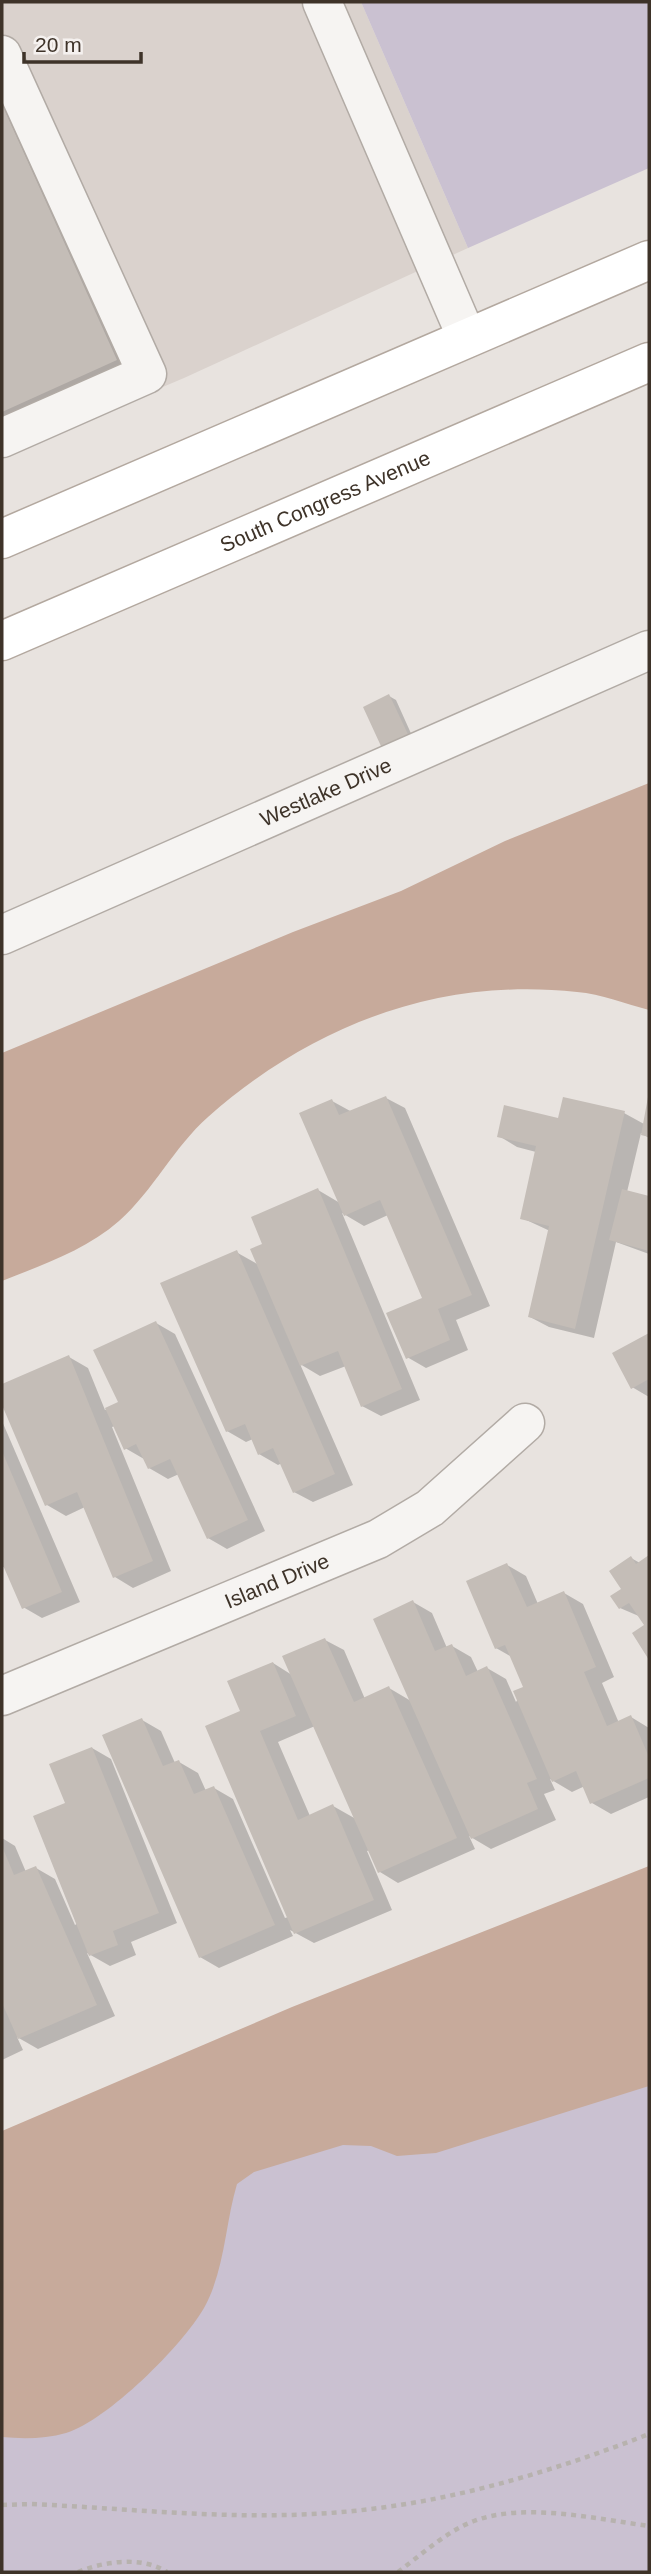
<svg xmlns="http://www.w3.org/2000/svg" width="651" height="2574" font-family="Helvetica,sans-serif">
<rect width="100%" height="100%" fill="#e8e3df"/>
<path fill="#dad2cd" d="M2,2H361L468,248L184,378L2,455Z"/>
<path fill="#cac1d1" d="M361,2H649V168L468,248Z
M649,1908V2572H2V2176Z"/>
<path fill="#c7aa9b" d="M649,783V1010C626,1004 601,994 577,992C438,977 312,1025 208,1117C174,1147 153,1191 119,1221C86,1250 42,1265 2,1281V1053L293,932L401,891L505,841Z
M649,1866V2086L436,2153L397,2156L371,2146L343,2145L254,2172L237,2184C225,2224 225,2270 204,2308C183,2345 107,2421 66,2433C45,2439 23,2439 2,2437V2131L292,2007Z"/>
<path fill="#0003" fill-rule="evenodd" d="M2,69L139,373L2,435Z
M389,696L396,700L418,749L387,755Z
M386,1098L405,1108L490,1306L456,1320L468,1350L426,1368L407,1357L424,1298L388,1215L364,1226L342,1213L420,1400L381,1416L362,1406L346,1366L320,1376L300,1364L353,1485L313,1502L294,1492L282,1463L278,1465L259,1454L253,1439L246,1442L227,1431L236,1252L259,1265L264,1245L318,1190L340,1203L332,1101L352,1112Z
M649,1099V1138L641,1133L627,1192L649,1198V1254L616,1242L594,1338L549,1327L530,1317L550,1231L522,1218L536,1152L517,1147L499,1136L560,1120L624,1113L644,1124Z
M156,1323L175,1334L265,1531L227,1549L208,1538L179,1474L168,1479L149,1468L144,1459L125,1448L115,1426L112,1427L171,1571L133,1588L115,1577L85,1507L66,1516L47,1505L2,1401V1386L69,1357L88,1368L105,1410L120,1403Z
M649,1335V1397L632,1387L614,1354Z
M2,1421L80,1602L42,1618L23,1607L5,1566L2,1568Z
M631,1558L640,1563L649,1558V1657L634,1634L646,1626L641,1617L620,1608Z
M507,1565L526,1576L538,1604L564,1593L583,1604L614,1677L602,1683L619,1723L631,1717L649,1728V1797L611,1814L592,1803L585,1786L572,1792L550,1779L555,1790L544,1794L556,1820L491,1849L469,1836L475,1849L398,1883L380,1872L370,1850L367,1851L392,1910L314,1943L290,1930L293,1936L219,1968L200,1957L142,1720L161,1731L175,1763L179,1762L198,1773L206,1791L214,1788L233,1799L285,1918L288,1917L242,1712L273,1663L292,1675L325,1640L344,1650L365,1699L389,1688L411,1701L413,1602L432,1613L447,1648L452,1646L471,1657L478,1672L487,1668L506,1679L516,1702L525,1688L512,1657L496,1648ZM315,1726L356,1819L333,1806L310,1816L278,1742Z
M92,1748L111,1759L177,1923L131,1942L136,1955L110,1966L87,1953L115,2016L38,2049L17,2037L23,2050L2,2060V1838L15,1846L26,1872L36,1868L55,1879L75,1925L78,1923L67,1804Z"/>
<path fill="#c4bdb7" d="M2,104L117,360L2,412Z
M389,694L413,745L386,757L363,707Z
M386,1096L472,1295L438,1309L450,1340L406,1359L386,1313L422,1298L380,1200L344,1216L299,1113L332,1099L339,1115Z
M563,1097L625,1111L575,1329L528,1317L549,1226L520,1219L536,1146L497,1137L504,1105L558,1118Z
M648,1097H649V1137L641,1135Z
M318,1188L402,1389L361,1407L338,1351L300,1366L250,1249L262,1244L251,1217Z
M622,1189L649,1196V1251L609,1240Z
M237,1250L335,1474L293,1493L273,1448L258,1455L245,1424L226,1432L160,1283Z
M156,1321L248,1520L207,1539L170,1459L148,1469L136,1444L124,1450L105,1408L118,1402L93,1350Z
M649,1333V1379L631,1389L612,1353Z
M69,1355L153,1561L113,1578L77,1492L45,1506L2,1405V1384Z
M2,1451L62,1592L22,1609L2,1563Z
M649,1555V1660L632,1633L644,1625L629,1603L619,1609L610,1596L621,1589L609,1571L631,1556L636,1564Z
M507,1563L527,1607L564,1591L596,1667L584,1672L607,1726L631,1715L649,1757V1778L590,1804L576,1771L552,1782L513,1691L523,1687L505,1645L495,1649L466,1581Z
M413,1600L435,1651L452,1644L466,1676L487,1666L537,1779L527,1783L538,1809L471,1839L373,1619Z
M325,1638L354,1702L389,1686L457,1838L378,1873L282,1656Z
M273,1662L296,1716L260,1731L298,1820L333,1804L374,1900L294,1934L205,1726L240,1711L227,1681Z
M142,1718L163,1766L179,1760L194,1794L214,1786L275,1925L199,1958L102,1735Z
M92,1747L159,1913L113,1931L118,1945L89,1956L33,1816L65,1803L49,1764Z
M2,1846L14,1875L36,1866L97,2005L18,2039L2,2003Z"/>
<g fill="none" stroke-linecap="round" stroke-linejoin="round">
<defs>
<g id="minor">
<path d="M322,2L467,338"/>
<path d="M2,55L147,374L2,438"/>
<path id="s1" d="M2,935L649,650"/>
<path id="s2" d="M2,1696L378,1539L430,1508L525,1423"/>
</g>
<g id="major">
<path d="M2,539L649,260"/>
<path id="s3" d="M2,641L649,362"/>
</g>
</defs>
<use href="#minor" stroke="#b2aba5" stroke-width="41"/>
<use href="#major" stroke="#b3a89f" stroke-width="41"/>
<path stroke="#b7b2ae" stroke-width="4.5" stroke-dasharray="5 5" stroke-linecap="butt" d="M2,2505L31,2504C138,2509 245,2522 353,2511C455,2501 554,2471 649,2434
M78,2572C105,2561 142,2556 167,2572
M398,2572C421,2555 447,2531 474,2521C525,2502 596,2519 649,2526"/>
<use href="#minor" stroke="#f6f4f2" stroke-width="38"/>
<use href="#major" stroke="#fff" stroke-width="38"/>
</g>
<g text-anchor="middle" stroke-width="7" stroke-linejoin="round" paint-order="stroke">
<g font-size="21" fill="#3e3329" stroke="#f5f1ef">
<text dy="7" stroke="none"><textPath href="#s3" startOffset="352">South Congress Avenue</textPath></text>
<text dy="7" stroke="none"><textPath href="#s1" startOffset="354">Westlake Drive</textPath></text>
<text dy="7" stroke="none"><textPath href="#s2" startOffset="298">Island Drive</textPath></text>
</g>
</g>
<rect width="651" height="2574" fill="none" stroke="#3e3329" stroke-width="7"/>
<path d="M24 52v10h117v-10" fill="none" stroke="#3e3329" stroke-width="3.5"/>
<text x="35" y="52" font-size="21" fill="#3e3329" stroke="#f5f1ef" stroke-width="5" paint-order="stroke">20 m</text>
</svg>
